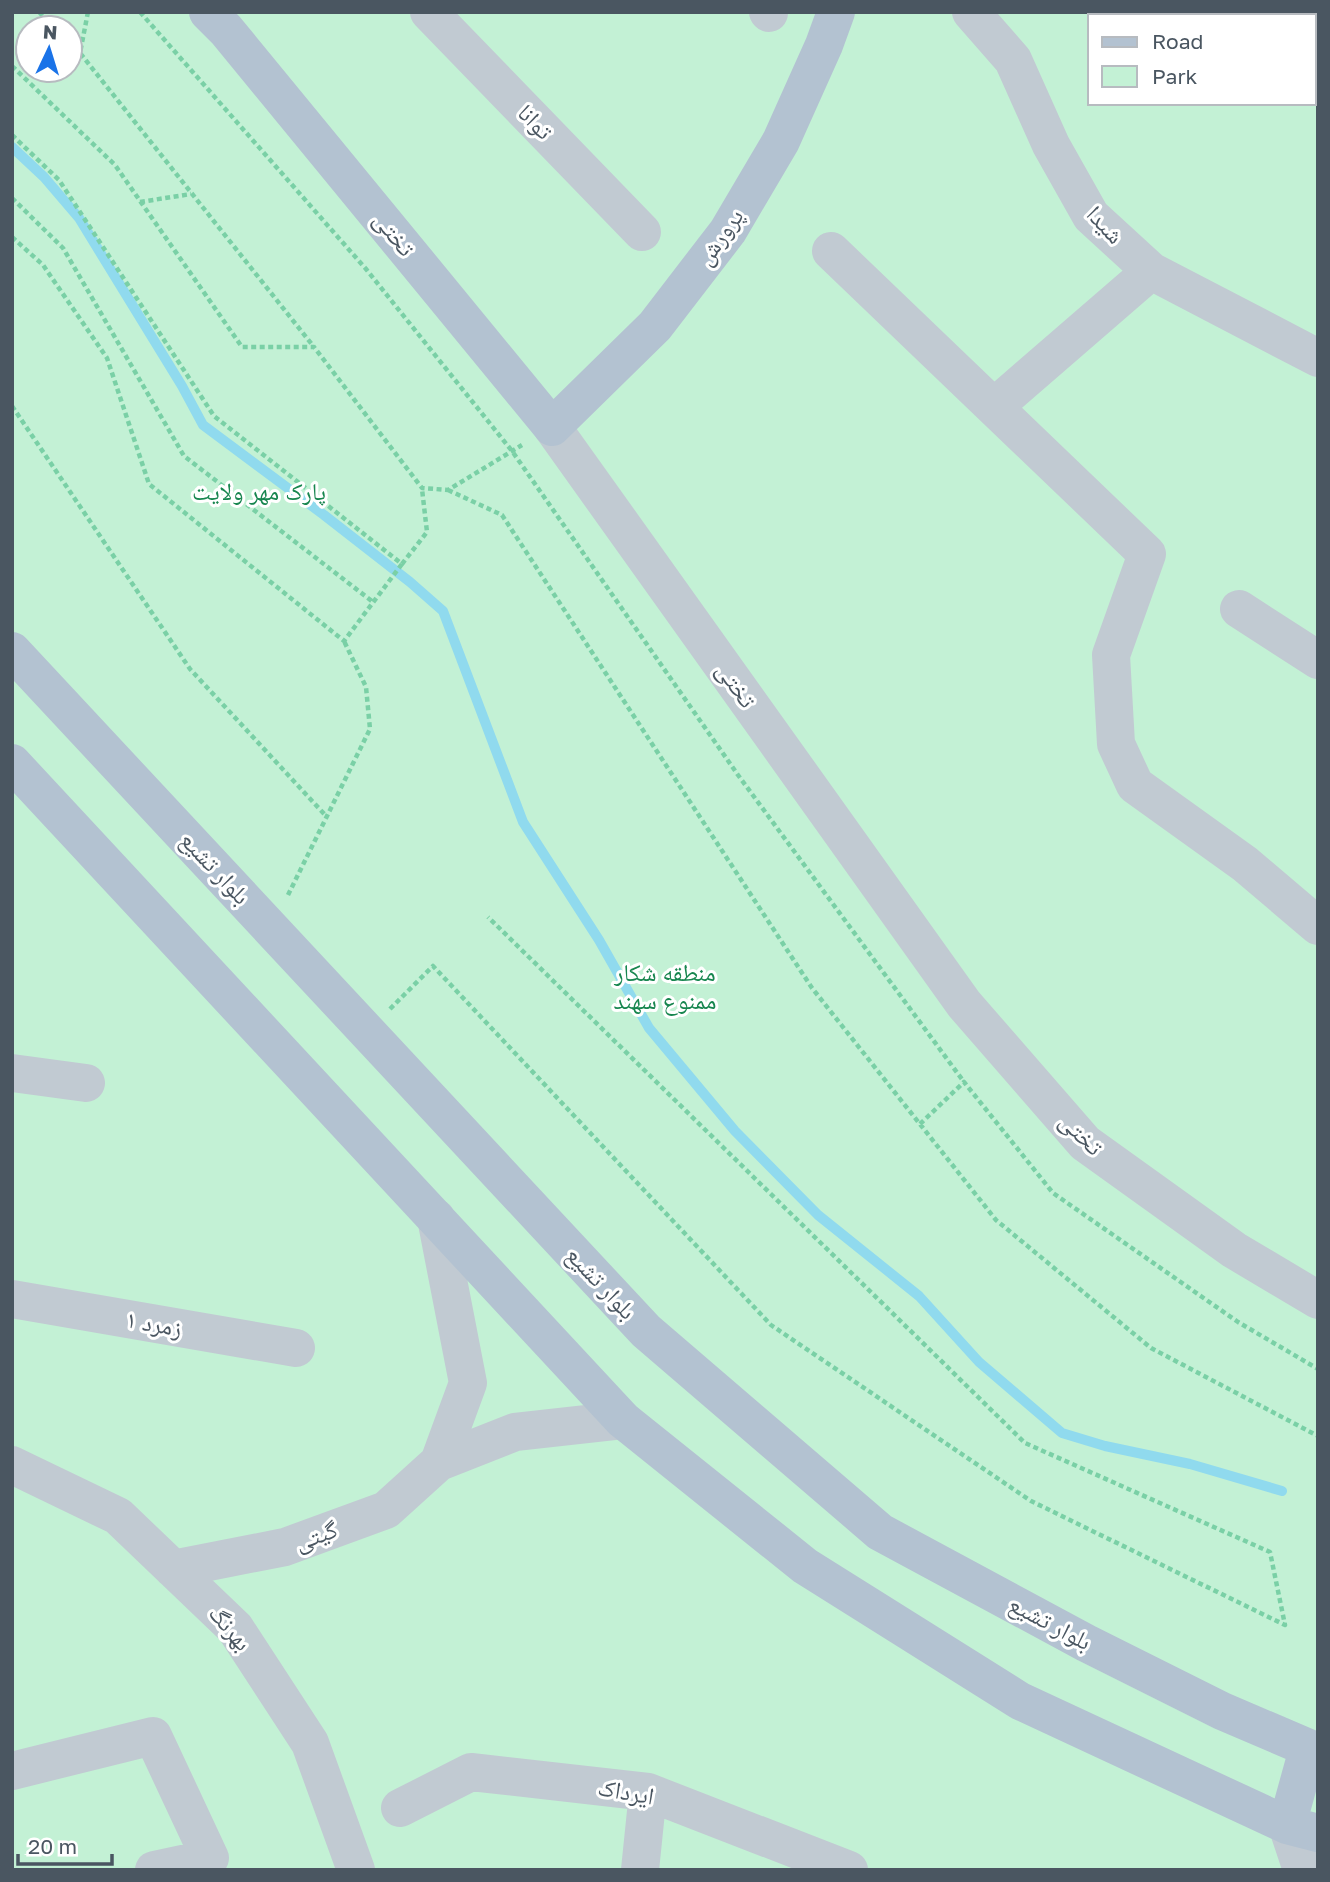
<svg xmlns="http://www.w3.org/2000/svg" width="1330" height="1882" font-family="'Golos Text','Noto Naskh Arabic',sans-serif">
<rect width="100%" height="100%" fill="#f5f3f3"/>
<path fill="#c3f1d5" fill-rule="evenodd" d="M12,12H1318V1870H12ZM1090,16H1314V103H1090ZM28,28H70V70H28Z"/>
<g fill="none" stroke-linecap="round" stroke-linejoin="round">
<path stroke="#90daee" stroke-width="10" d="M12,147L44,177L79,218L182,386L203,425L324,515L410,582L443,611L523,822L599,940L649,1028L735,1131L818,1215L919,1296L979,1362L1062,1433L1105,1446L1190,1464L1282,1491"/>
<path stroke="#7ad0a6" stroke-width="4.5" stroke-dasharray="5 3.5" stroke-linecap="butt" d="M39,12L55,28
M88,12L80,53L314,347
M140,12L366,269L512,451L738,775L964,1082
M70,43L80,52
M12,66L115,165L242,347H314L422,488L448,490L522,445
M12,135L59,180L214,416L402,564L427,532L422,489
M12,198L63,248L184,456L373,602
M140,202L191,194
M12,237L43,265L107,358L149,484L344,641L402,564
M12,406L190,669L327,817
M448,490L502,515L812,988L996,1220L1151,1348L1318,1436
M288,895L370,729L366,687L344,641
M390,1009L433,966L771,1325L1031,1501L1285,1625L1270,1552L1025,1443L488,917
M920,1124L964,1082L1053,1193L1238,1322L1318,1369"/>
<path stroke="#c1cad2" stroke-width="38" d="M429,12L642,232
M768,12L769,13
M971,12L1013,60L1051,145L1091,216L1151,271L1318,358
M831,251L1147,554L1111,655L1116,744L1135,785L1245,864L1318,926
M994,407L1151,271
M552,427L964,1004L1085,1143L1234,1250L1318,1300
M1239,609L1318,660
M12,1073L86,1083
M436,1218L468,1383L439,1462L515,1432L623,1420
M12,1299L296,1348
M12,1465L118,1516L235,1628L310,1743L356,1870
M173,1569L285,1547L386,1510L439,1462
M12,1771L153,1736L210,1858L154,1870
M400,1808L471,1772L648,1792L849,1870
M1287,1825L1302,1870
M640,1870L648,1792"/>
<path stroke="#b3c2d1" stroke-width="38" d="M208,12L226,30L552,427L655,326L728,231L781,141L824,45L836,12
M12,651L646,1331L880,1532L1086,1643L1222,1711L1318,1752
M12,763L623,1420L805,1566L1020,1701L1287,1825L1318,1833
M1287,1825L1308,1749"/>
</g>
<g text-anchor="middle" stroke-width="6" stroke-linejoin="round" paint-order="stroke">
<g font-size="24" fill="#4a5661" stroke="#fff">
<text transform="translate(535 122) rotate(46)" y="8">توانا</text>
<text transform="translate(1105 225) rotate(47)" y="8">شیدا</text>
<text transform="translate(394 234) rotate(51)" y="8">تختی</text>
<text transform="translate(720 237) rotate(-55)" y="8">پرورش</text>
<text transform="translate(736 685) rotate(55)" y="8">تختی</text>
<text transform="translate(215 868) rotate(47)" y="8">بلوار تشیع</text>
<text transform="translate(1081 1134) rotate(44)" y="8">تختی</text>
<text transform="translate(601 1283) rotate(47)" y="8">بلوار تشیع</text>
<text transform="translate(154 1324) rotate(10)" y="8">زمرد ۱</text>
<text transform="translate(316 1536) rotate(-20)" y="8">گیتی</text>
<text transform="translate(1050 1623) rotate(28)" y="8">بلوار تشیع</text>
<text transform="translate(230 1628) rotate(50)" y="8">بهرنگ</text>
<text transform="translate(626 1792) rotate(10)" y="8">ایرداک</text>
</g>
<g font-size="24" fill="#17864f" stroke="#fff">
<text x="259" y="500">پارک مهر ولایت</text>
<text x="665" y="981">منطقه شکار<tspan x="665" dy="28">ممنوع سهند</tspan></text>
</g>
</g>
<rect width="1330" height="1882" fill="none" stroke="#4a5661" stroke-width="28"/>
<rect x="1088" y="14" width="228" height="91" fill="#ffffff" stroke="#b7bbc0" stroke-width="2"/>
<rect x="1102" y="37" width="35" height="10" fill="#b3c2d1" stroke="#b7bbc0" stroke-width="2"/>
<text x="1152" y="49" font-size="21" fill="#4a5661">Road</text>
<rect x="1102" y="66" width="35" height="21" fill="#c3f1d5" stroke="#b7bbc0" stroke-width="2"/>
<text x="1152" y="84" font-size="21" fill="#4a5661">Park</text>
<g transform="translate(49 49) rotate(4)"><circle r="33" fill="#ffffff" stroke="#b7bbc0" stroke-width="2"/>
<path d="M0-5L12 26L0 18L-12 26Z" fill="#1a73e8"/>
<text y="-10" font-size="19" font-weight="bold" text-anchor="middle" fill="#4a5661">N</text>
</g>
<path d="M18 1854v10h94v-10" fill="none" stroke="#4a5661" stroke-width="3.5"/>
<text x="28" y="1854" font-size="21" fill="#4a5661" stroke="#ffffff" stroke-width="5" paint-order="stroke">20 m</text>
</svg>
